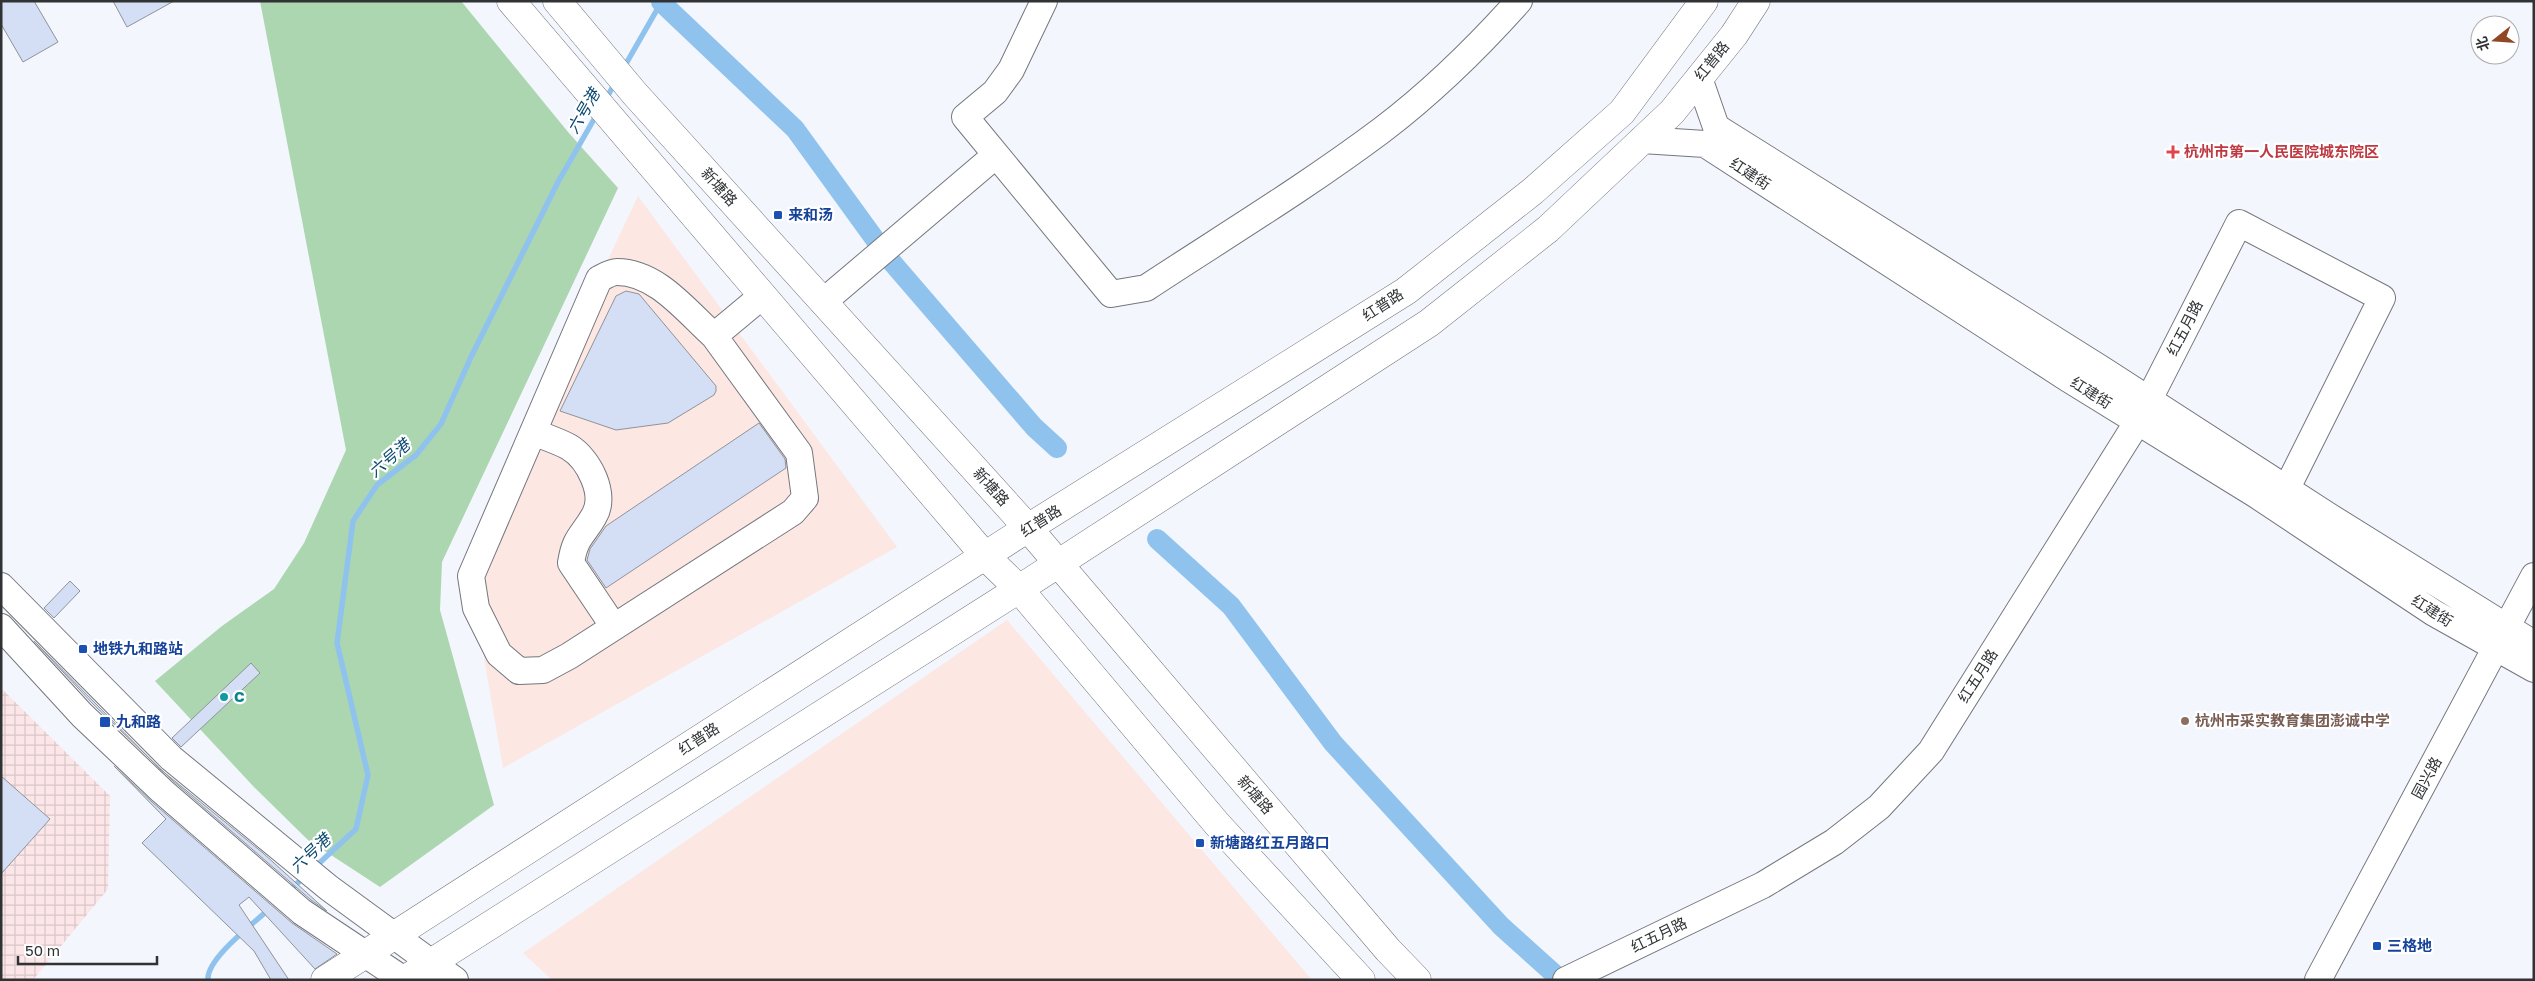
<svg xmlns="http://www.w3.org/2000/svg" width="2535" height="981" font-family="'Golos Text','Noto Sans SC',sans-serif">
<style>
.commercial{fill:#fce7e2}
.industrial{fill:url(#industrial-grid)}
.park{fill:#acd6b0}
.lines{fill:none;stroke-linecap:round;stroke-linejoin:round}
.stream{stroke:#8fc3ee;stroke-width:5.5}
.canal{stroke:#8fc3ee;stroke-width:20}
.building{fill:#d4dff5;stroke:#8f9399}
.minor-casing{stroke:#74777d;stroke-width:28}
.major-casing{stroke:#74777d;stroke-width:29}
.minor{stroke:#fff;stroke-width:26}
.major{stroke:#fff;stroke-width:28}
.health-dot{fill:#e0444e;stroke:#fff;stroke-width:2}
.transit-dot{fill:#1a4fb4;stroke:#fff;stroke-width:2}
.culture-dot{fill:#0f9aa8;stroke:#fff;stroke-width:2}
.education-dot{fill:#8d6e63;stroke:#fff;stroke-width:2}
.labels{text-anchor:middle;stroke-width:4.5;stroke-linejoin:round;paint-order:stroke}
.street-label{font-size:15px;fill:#303234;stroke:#fff}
.health-label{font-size:15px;font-weight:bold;fill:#be3a42;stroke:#fff;text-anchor:start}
.transit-label{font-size:15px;font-weight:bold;fill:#164399;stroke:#fff;text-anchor:start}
.culture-label{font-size:15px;font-weight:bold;fill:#0d838f;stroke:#fff;text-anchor:start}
.education-label{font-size:15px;font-weight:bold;fill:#785e54;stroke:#fff;text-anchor:start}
.water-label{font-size:16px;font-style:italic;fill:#08486f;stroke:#fff}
</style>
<defs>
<pattern id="industrial-grid" width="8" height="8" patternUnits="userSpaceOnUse" patternTransform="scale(1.25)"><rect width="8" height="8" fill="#fce6e8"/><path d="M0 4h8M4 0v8" fill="none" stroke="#d8c6c8"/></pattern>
</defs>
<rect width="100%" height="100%" fill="#f3f6fd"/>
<path class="commercial" d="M 638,196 L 897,547 L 503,768 L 467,559 Z
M 1007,620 L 1312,980 L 552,980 L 523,953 Z"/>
<path class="industrial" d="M 1,688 L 110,796 L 108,889 L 33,980 L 1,980 Z"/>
<path class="park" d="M 260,1 L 461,1 L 568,132 L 618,188 L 442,562 L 440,610 L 494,805 L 380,887 L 308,840 L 254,787 L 155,681 L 222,626 L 274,589 L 304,543 L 346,450 Z"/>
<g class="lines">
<path class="stream" d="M 623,69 L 662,1
M 606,99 L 616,81
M 314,868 L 356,829 L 368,775 L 337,643 L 353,521 L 377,485 L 416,455 L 441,424 L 471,357 L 558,182 L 597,114
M 288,892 L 305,876
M 208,980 C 206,959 253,924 268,910"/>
<path class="canal" d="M 661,2 L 795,129 L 890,260 L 1034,427 L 1057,448
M 1157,539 L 1231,606 L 1333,743 L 1501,926 L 1561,980"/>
</g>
<path class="building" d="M 1,1 L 34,1 L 58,42 L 23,62 L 1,24 Z
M 113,1 L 174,1 L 127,27 Z
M 626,291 L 639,294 L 716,386 L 716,391 L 714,395 L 668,423 L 616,430 L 560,411 L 616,296 Z
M 759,423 L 785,459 L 786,468 L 606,588 L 587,560 L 590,549 L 606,526 Z
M 70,581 L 80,591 L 54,618 L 44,608 Z
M 34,641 L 160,769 L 263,853 L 327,911 L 311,900 L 172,780 L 93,704 Z
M 251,663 L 260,673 L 181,747 L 172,738 Z
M 114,766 L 152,802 L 292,923 L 337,954 L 315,969 L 249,897 L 239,905 L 289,980 L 271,980 L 254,951 L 142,843 L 166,819 Z
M 1,776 L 50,819 L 1,874 Z"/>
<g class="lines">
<defs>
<path id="minor" d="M 1044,1 L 1011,70 L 995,92 L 965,117 L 1111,294 L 1146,288 C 1225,236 1306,187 1382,130 C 1432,92 1477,48 1519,1
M 1699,78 L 1716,127 L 2103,370 L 2327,515 L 2534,644
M 1642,140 L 1705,144 L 2067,378 L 2255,494 L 2434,613 L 2534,669
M 823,302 L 996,155
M 714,336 L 799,453 L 805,498 L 793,512 L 569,656 L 543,670 L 519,671 L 499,654 L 476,608 L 471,576 L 599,279 C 605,276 611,272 617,272 C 657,272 687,312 714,336 L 762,296
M 533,432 C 545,437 558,441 569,447 C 589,459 607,495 594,516 C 582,537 575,537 571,563 L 614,627
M 1,586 L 171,758 L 329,888 L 455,980
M 1,627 L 82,715 L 162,791 L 302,912 L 404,980
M 1566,980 L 1763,885 L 1834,842 L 1879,807 L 1931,751 L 2138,421 L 2239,223 L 2382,298 L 2287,488
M 2318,980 L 2534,576"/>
<path id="major" d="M 511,1 L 985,556 L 1019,589 L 1217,824 L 1361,980
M 557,1 L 635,94 L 1028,528 L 1388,950 L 1417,980
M 325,980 L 1028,528 L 1406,291 L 1533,191 L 1622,112 L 1704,1
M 404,980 L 1019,589 L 1429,323 L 1548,229 L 1672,112 L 1734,35 L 1756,1"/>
</defs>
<use href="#minor" class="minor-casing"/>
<use href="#major" class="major-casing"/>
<use href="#minor" class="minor"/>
<use href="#major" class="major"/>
</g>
<path class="health-dot" d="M2170.5 144.5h5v5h5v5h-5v5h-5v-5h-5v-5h5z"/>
<g class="transit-dot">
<rect x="773" y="210" width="10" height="10" rx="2.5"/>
<rect x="78" y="644" width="10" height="10" rx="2.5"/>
<rect x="99" y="716" width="12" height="12" rx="2.5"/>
<rect x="1195" y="838" width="10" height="10" rx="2.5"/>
<rect x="2372" y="941" width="10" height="10" rx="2.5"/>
</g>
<circle class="culture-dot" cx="224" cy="697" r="5"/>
<circle class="education-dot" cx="2185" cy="721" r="5"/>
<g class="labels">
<g class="street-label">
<text transform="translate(1712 61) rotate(-51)" y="5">红普路</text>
<text transform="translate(1750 174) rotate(33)" y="5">红建街</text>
<text transform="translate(719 187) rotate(48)" y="5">新塘路</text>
<text transform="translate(1383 305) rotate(-33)" y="5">红普路</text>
<text transform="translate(2185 328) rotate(-63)" y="5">红五月路</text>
<text transform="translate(2091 393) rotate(32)" y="5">红建街</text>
<text transform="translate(991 487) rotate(48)" y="5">新塘路</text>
<text transform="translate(1041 521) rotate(-32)" y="5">红普路</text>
<text transform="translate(2432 611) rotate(32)" y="5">红建街</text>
<text transform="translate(1978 676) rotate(-58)" y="5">红五月路</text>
<text transform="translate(699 739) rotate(-33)" y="5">红普路</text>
<text transform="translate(2427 778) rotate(-62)" y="5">园兴路</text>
<text transform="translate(1255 795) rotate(49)" y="5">新塘路</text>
<text transform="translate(1659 935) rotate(-26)" y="5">红五月路</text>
</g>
<g class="health-label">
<text x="2184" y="157">杭州市第一人民医院城东院区</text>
</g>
<g class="transit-label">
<text x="788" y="220">来和汤</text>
<text x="93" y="654">地铁九和路站</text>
<text x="116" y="727">九和路</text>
<text x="1210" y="848">新塘路红五月路口</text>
<text x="2387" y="951">三格地</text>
</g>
<g class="culture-label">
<text x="234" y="702">C</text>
</g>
<g class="education-label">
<text x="2195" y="726">杭州市采实教育集团澎诚中学</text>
</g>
<g class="water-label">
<text transform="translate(583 111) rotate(-60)" y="6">六号港</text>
<text transform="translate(389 458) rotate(-41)" y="6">六号港</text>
<text transform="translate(310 853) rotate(-43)" y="6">六号港</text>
</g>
</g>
<rect width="2535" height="981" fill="none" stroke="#303234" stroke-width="5"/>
<g transform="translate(2495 40) rotate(253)"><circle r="24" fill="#ffffff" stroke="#acadae"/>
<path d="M0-4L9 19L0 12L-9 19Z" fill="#8f4724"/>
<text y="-8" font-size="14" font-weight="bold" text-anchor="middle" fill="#303234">北</text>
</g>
<path d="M18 956v8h139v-8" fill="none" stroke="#303234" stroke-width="2.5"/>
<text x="25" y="956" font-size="15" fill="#303234" stroke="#ffffff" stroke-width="4" paint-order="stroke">50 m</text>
</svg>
